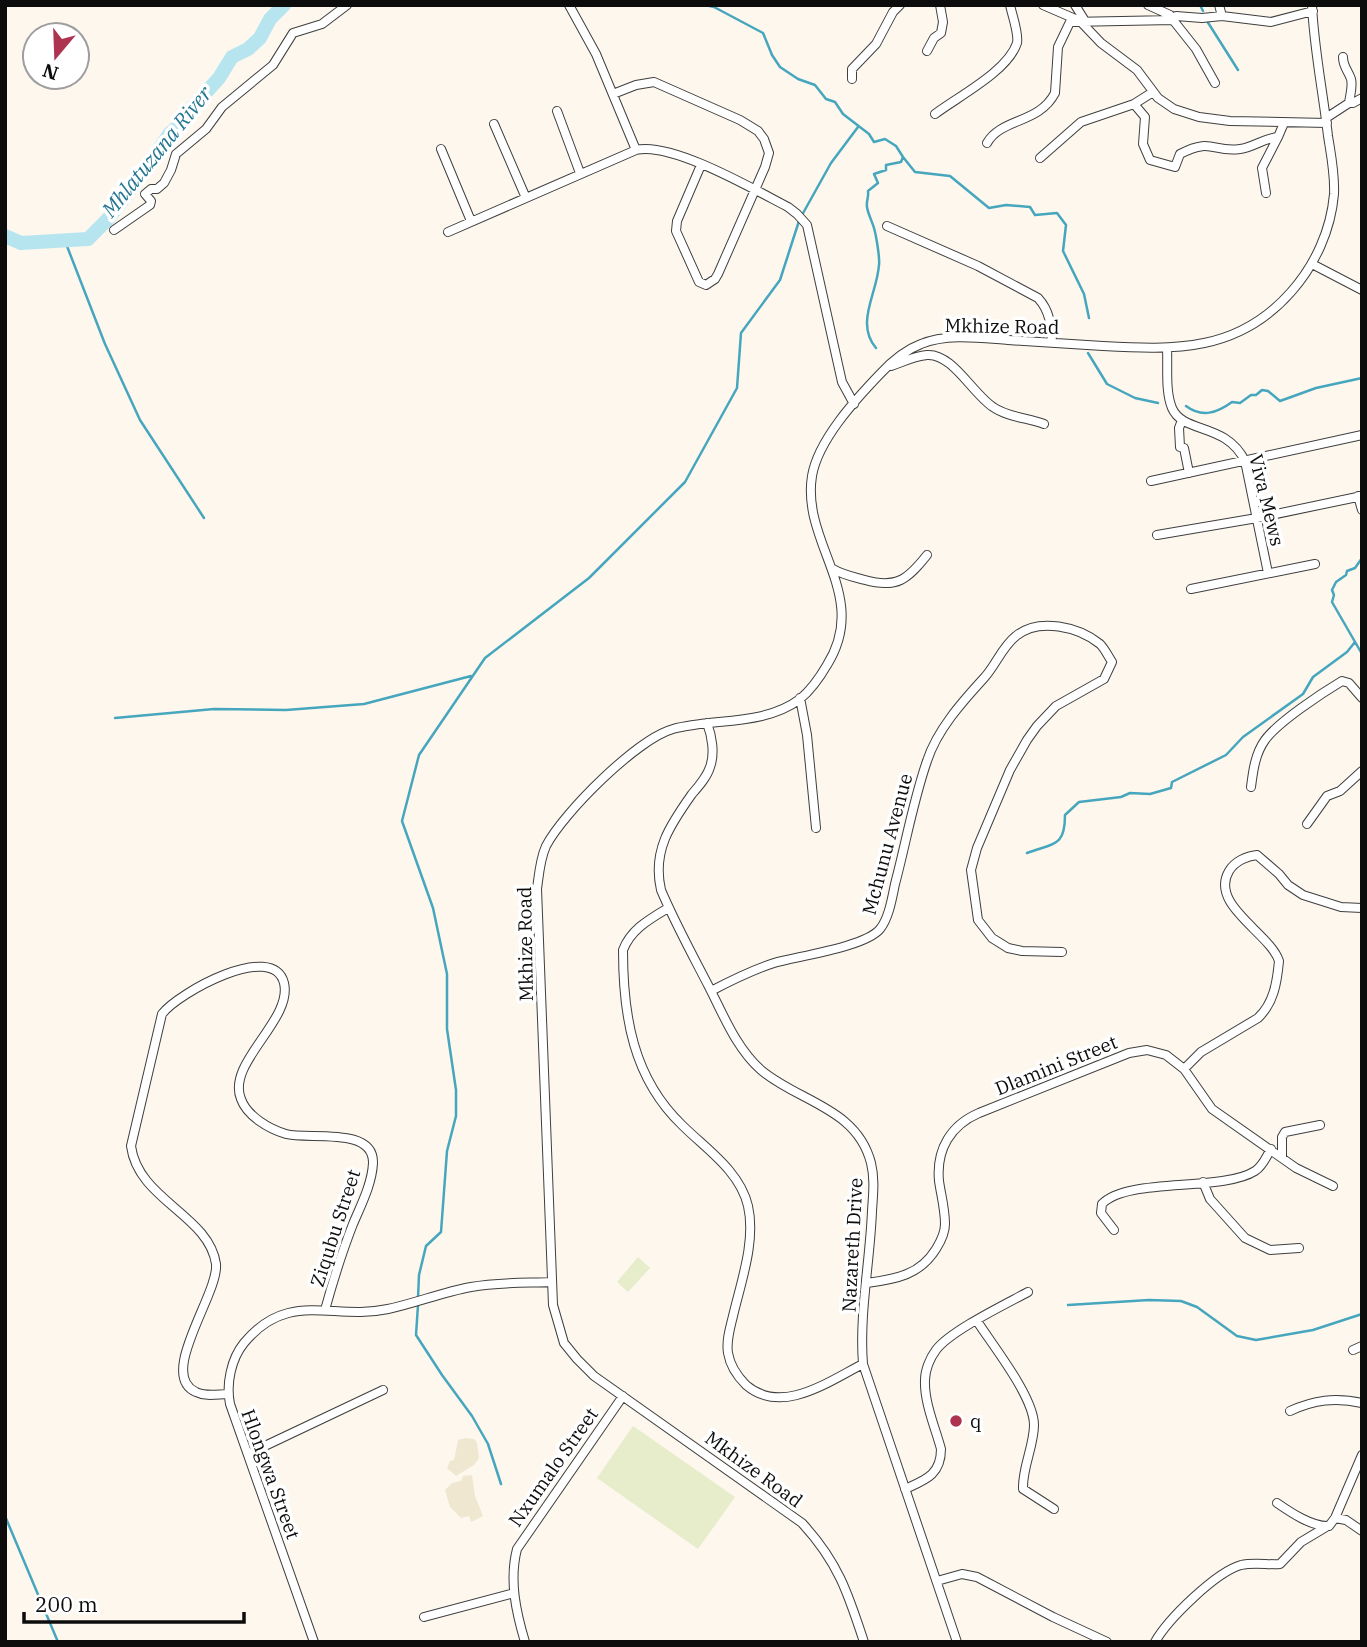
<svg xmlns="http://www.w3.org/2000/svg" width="1367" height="1647" font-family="'IBM Plex Serif',serif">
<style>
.farmland{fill:#f0e7d0}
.pitch{fill:#e7eccb}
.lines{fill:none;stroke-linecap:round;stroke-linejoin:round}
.stream{stroke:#46a6be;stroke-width:2.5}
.river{stroke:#b7e5ef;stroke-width:14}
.minor-casing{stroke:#3f3f3f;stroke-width:10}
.minor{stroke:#fff;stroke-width:8}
.poi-dot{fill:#ad3351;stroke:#fff;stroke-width:2.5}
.labels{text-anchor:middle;stroke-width:7;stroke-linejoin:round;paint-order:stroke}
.street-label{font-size:19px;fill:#0c0c0c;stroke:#fff}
.poi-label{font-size:19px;fill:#0c0c0c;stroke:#fff;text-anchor:start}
.water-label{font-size:21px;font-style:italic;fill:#237690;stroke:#fff}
</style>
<rect width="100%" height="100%" fill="#fdf7ed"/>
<path class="farmland" d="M 466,1438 L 474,1439 L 477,1443 L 479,1458 L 474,1465 L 456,1476 L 447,1468 L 450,1461 L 454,1460 L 458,1440 Z
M 472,1475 L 475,1496 L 483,1516 L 471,1522 L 469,1516 L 461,1518 L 450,1507 L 445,1490 L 452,1483 L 461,1481 L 463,1476 Z"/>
<path class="pitch" d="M 638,1257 L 650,1268 L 628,1292 L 617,1282 Z
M 633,1426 L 735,1497 L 698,1549 L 597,1478 Z"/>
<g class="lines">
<path class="stream" d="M 705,5 L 714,7 L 763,33 L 772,55 L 780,67 L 798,79 L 815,85 L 826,99 L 835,102 L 843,114 L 869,134 L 874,142 L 885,139 L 896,146 L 903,157 L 901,162 L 886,165 L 886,170 L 874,174 L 878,183 L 868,191 C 869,197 866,201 867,207 C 868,214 872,221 874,228 C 876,235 880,258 879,265 C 877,294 855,323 876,348
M 1200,5 L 1203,11
M 1207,21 L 1238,70
M 903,157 L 915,172 L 950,176 L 989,208 L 1006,205 L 1030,207 L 1035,215 L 1057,213 L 1066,225 L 1063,251 L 1084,294 L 1089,318
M 802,215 L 831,163 L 858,127
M 65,241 L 105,344 L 140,420 L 204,518
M 1088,353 L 1107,384 L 1135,398 L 1158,403
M 1186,406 C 1202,418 1217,413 1232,402 L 1240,403 L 1251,395 L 1256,395 L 1262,390 L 1268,391 L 1280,401 L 1316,388 L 1362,378
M 1362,558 L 1355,568 L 1347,571 L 1346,575 L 1336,582 L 1332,590 L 1334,595 L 1332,602 L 1362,654
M 115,718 L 214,709 L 286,710 L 364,704 L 471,676
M 1027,853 C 1054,843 1065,847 1065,815 L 1079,802 L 1121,797 L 1130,793 L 1150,794 L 1171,788 L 1172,782 L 1226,755 L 1243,737 L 1303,694 L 1313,677 L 1347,652 L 1355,642
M 418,1298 L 419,1275 L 426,1246 L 441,1232 L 447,1151 L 456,1116 L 456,1090 L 447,1029 L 447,974 L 433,908 L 402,821 L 419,755 L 485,658 L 589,578 L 685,482 L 737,388 L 741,333 L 780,280 L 799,221
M 418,1305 L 416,1335 L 442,1375 L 472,1416 L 488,1444 L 501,1484
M 1068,1305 L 1149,1300 L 1181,1301 L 1197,1307 L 1237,1336 L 1256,1340 L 1313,1330 L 1362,1314
M 5,1516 L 58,1642"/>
<path class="river" d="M 5,236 L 21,243 L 88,239 L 108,219 L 136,183 L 170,133 L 189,117 L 192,108 L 219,78 L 232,57 L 248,49 L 260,38 L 270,19 L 284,5"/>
<defs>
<path id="minor" d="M 569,5 L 596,54 L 636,150
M 1043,5 L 1080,21 L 1101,43 L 1137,70 L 1158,98 L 1174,109 L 1199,117 L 1230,121 L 1327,123
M 1075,5 L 1085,21
M 1148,5 L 1170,15 L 1173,20 L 1176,16 L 1202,18 L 1222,16 L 1271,22 L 1313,11
M 1219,5 L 1222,16
M 927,51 L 934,38 L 941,33 L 943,22 L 940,5
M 852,79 L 852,69 L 876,44 L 893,12 L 900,5
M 613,94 L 636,85 L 654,82 L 740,120 L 758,131 L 764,139 L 769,153 L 765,167 L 718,274 L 715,279 L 706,285 L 699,282 L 676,231 L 677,221 L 701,165
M 1349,103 L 1353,103 L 1362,98
M 1134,104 L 1145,117 L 1143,144 L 1150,160 L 1175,167 L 1180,154 C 1212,137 1213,153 1240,149 C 1254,147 1264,138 1278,137 L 1284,123
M 557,111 L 580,173
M 935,114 C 959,96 1008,71 1017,43 C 1019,33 1012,15 1010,5
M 1326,118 L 1349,103 C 1350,95 1353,87 1351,79 C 1348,70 1343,67 1343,57
M 494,124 L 526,198
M 987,143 C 1001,118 1039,124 1055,93 L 1058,47 L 1070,22 L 1173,20 L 1196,49 L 1215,83
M 441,149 L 471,221
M 1040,158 L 1081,122 L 1134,104 L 1153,92
M 1266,193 L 1262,168 L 1278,137
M 887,226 L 978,266 L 1038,298 C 1050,311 1051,325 1052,342
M 114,230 L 150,205 L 151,201 L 145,194 L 151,189 L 157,189 L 164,183 L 171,170 L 176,154 L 206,129 L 222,107 L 273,65 L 293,33 L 322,24 L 347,5
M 448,232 L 636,150 C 671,141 755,190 788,207 L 797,214 L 807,225 L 842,382 L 854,404
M 1312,264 L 1362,290
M 1167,349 C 1168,367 1165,391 1172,408 C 1183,434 1226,422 1245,461 L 1268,573
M 891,366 C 903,362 914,356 927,355 C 952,353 972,393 993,407 C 1007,417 1028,418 1044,424
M 1182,420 L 1179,428 L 1180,447 L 1184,448 L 1189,473
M 1151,481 L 1362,435
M 1358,496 L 1362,510
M 1157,535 L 1257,518 L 1362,496
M 833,569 C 843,575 854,577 865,580 C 897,589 908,579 927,555
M 1191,589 L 1315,564
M 800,698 L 807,735 L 816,828
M 707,723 C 712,736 715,754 710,767 C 707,777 699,786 692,794 C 670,825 652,851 661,890 C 675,923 692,954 708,985 C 723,1014 736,1048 761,1070 C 799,1102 857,1108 871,1163 C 875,1179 873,1195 872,1211 C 870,1262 859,1314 863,1364 L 957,1642
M 1251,787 C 1253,771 1255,754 1265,740 C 1278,722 1322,693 1342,681 L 1349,683 L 1362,698
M 1307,824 L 1327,796 L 1340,791 L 1362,771
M 668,908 C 650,919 631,929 623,950 C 623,1016 633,1078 682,1125 C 706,1149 740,1171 748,1206 C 756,1241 741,1282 733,1316 C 730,1328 726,1341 728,1353 C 730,1365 738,1377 746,1385 C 782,1416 829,1381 863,1364
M 711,991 C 732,980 752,970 774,963 C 799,956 865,947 880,929 C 889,918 892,898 895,884 C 906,843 913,801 927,761 C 937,730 962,702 984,678 C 996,665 1002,647 1016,636 C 1039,617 1079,627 1100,644 C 1105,649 1108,656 1112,662 L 1104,679 L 1056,706 L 1037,726 L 1027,740 L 1010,770 L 977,848 L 971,870 L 978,920 L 992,938 L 1008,948 L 1022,951 L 1062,952
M 1184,1069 L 1201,1052 L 1258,1018 C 1274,1003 1277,982 1279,961 C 1270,933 1209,905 1229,871 C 1235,861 1247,856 1257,855 L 1279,874 L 1288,885 L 1303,895 L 1341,907 L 1362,908
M 1282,1157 L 1282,1137 L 1285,1132 L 1320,1125
M 1203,1182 L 1210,1199 L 1245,1238 L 1270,1250 L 1299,1248
M 1114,1230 L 1101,1213 L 1102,1204 C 1127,1177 1222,1192 1255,1171 C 1263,1166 1266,1157 1271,1149
M 867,1283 C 896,1279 920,1275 936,1249 C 941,1241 945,1232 945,1224 C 945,1209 941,1195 939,1181 C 936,1149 951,1125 979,1113 L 1129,1053 L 1147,1050 L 1166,1055 L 1184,1069 L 1212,1109 L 1296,1168 L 1333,1186
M 977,1321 C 993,1346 1034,1397 1034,1425 C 1034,1446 1022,1468 1023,1489 L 1054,1509
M 1353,1350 L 1362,1346
M 228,1394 C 218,1394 206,1397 196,1392 C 157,1375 219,1294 216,1264 C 209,1215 138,1200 131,1146 L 162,1014 C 178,993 273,940 284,983 C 293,1020 226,1063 241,1099 C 247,1116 269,1129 286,1134 C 308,1140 374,1126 373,1163 C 372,1184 361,1205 353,1224 C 342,1252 333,1281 325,1310
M 1290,1411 C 1314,1400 1335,1397 1362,1403
M 248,1454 L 383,1390
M 905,1489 C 925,1480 941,1475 941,1449 C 935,1427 924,1402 925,1380 C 925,1370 930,1358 936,1350 C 950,1331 1006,1304 1028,1292
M 1277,1503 C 1290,1512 1312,1527 1329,1526 L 1335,1518 L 1362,1455
M 1335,1518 L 1346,1520 L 1362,1531
M 937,1581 L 962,1574 L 977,1577 L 1053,1617 L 1107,1642
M 424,1617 L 514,1593
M 314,1642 L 230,1404 C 226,1384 231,1359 244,1343 C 289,1289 332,1321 388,1309 C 416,1303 443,1292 471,1287 C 498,1282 525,1283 551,1282
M 525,1642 C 516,1612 509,1580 517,1549 L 623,1396
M 864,1642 C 848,1593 838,1562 802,1523 L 594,1376 L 577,1359 L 564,1343 L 553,1305 L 537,889 C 539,874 540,859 546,846 C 563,813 637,739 673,729 C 714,718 764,726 800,699 C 811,690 820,677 827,665 C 871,595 801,544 812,476 C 818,440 856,399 880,374 C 892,361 905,350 921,344 C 947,333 981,338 1008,340 C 1040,342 1071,344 1103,346 C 1175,350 1238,352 1291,292 C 1315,265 1331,230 1334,194 C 1335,174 1331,155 1328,136 C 1323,92 1314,49 1312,5
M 1155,1642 C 1168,1619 1216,1572 1241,1565 C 1254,1562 1268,1565 1280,1564 L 1301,1542 L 1326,1527"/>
</defs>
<use href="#minor" class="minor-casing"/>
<use href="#minor" class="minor"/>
</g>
<circle class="poi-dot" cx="956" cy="1421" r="7"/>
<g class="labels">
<g class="street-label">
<text transform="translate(1002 326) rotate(1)" y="7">Mkhize Road</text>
<text transform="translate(1267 500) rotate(76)" y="7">Viva Mews</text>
<text transform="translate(887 844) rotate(-75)" y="7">Mchunu Avenue</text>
<text transform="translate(525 944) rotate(-91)" y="7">Mkhize Road</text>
<text transform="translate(1056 1065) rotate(-22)" y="7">Dlamini Street</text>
<text transform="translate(335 1228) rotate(-72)" y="7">Ziqubu Street</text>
<text transform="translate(852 1245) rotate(-87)" y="7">Nazareth Drive</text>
<text transform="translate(553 1467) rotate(-55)" y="7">Nxumalo Street</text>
<text transform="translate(754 1469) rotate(36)" y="7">Mkhize Road</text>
<text transform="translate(271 1474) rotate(70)" y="7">Hlongwa Street</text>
</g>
<g class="poi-label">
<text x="970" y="1428">q</text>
</g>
<g class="water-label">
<text transform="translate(157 152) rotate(-51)" y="7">Mhlatuzana River</text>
</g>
</g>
<rect width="1367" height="1647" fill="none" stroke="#0c0c0c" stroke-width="14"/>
<g transform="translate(56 56) rotate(199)"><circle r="33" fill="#ffffff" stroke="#9e9e9e" stroke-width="2"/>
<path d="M0-5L12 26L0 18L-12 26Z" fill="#ad3351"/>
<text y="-10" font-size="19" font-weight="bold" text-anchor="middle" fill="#0c0c0c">N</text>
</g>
<path d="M24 1612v10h220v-10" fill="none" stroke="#0c0c0c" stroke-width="3.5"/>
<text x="35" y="1612" font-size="21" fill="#0c0c0c" stroke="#ffffff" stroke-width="5" paint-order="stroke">200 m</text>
</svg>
